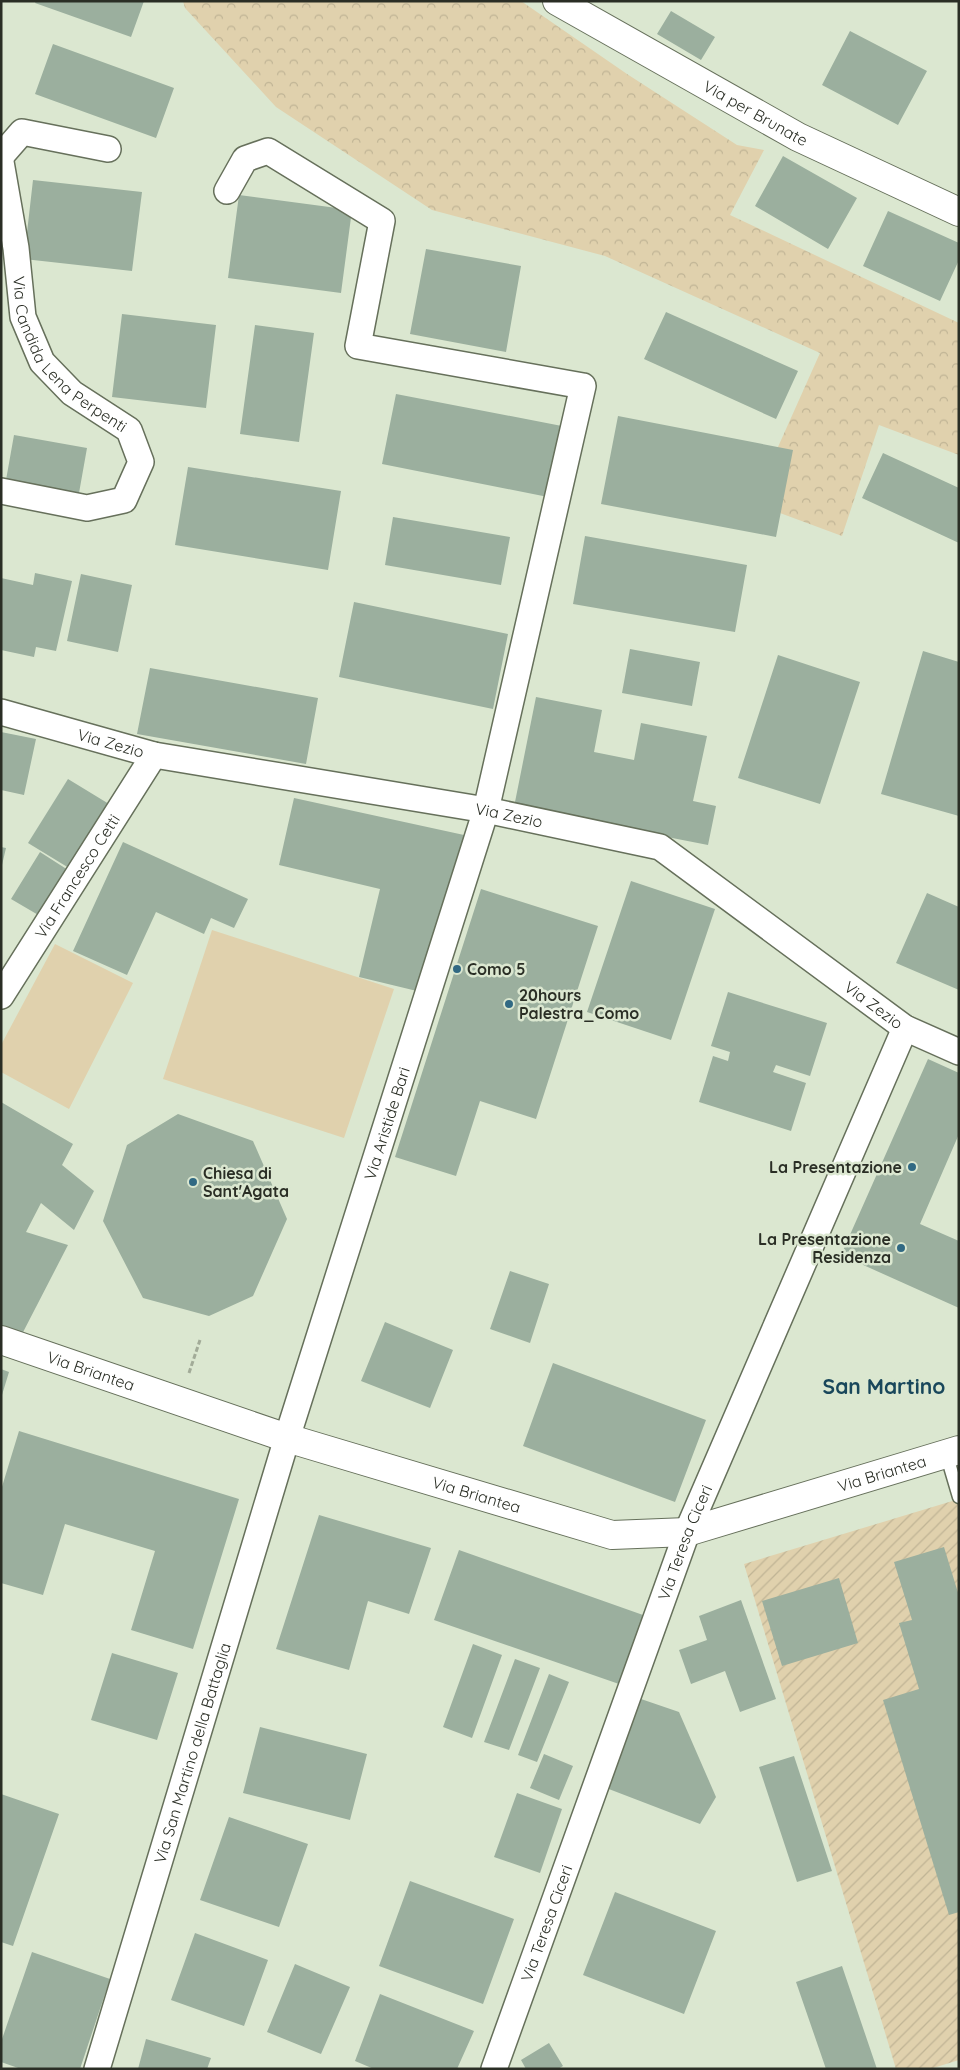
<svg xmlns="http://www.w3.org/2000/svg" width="960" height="2070" font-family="Quicksand,sans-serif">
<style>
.forest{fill:url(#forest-crowns)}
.park{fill:#e0d1ad}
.garden{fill:url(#garden-furrows)}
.building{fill:#9baf9e}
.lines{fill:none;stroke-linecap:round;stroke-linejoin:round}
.lane-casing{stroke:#66705b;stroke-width:15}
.street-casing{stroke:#66705b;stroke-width:28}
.secondary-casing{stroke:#66705b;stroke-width:30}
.path{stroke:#a2ab98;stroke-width:3;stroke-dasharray:5 2.5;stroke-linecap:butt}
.lane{stroke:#fff;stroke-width:12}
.street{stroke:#fff;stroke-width:25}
.secondary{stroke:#fff;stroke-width:28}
.poi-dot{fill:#316983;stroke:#dbe7d0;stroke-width:2}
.labels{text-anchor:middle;stroke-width:5;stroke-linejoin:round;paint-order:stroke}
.street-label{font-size:16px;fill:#2a2e25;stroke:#dbe7d0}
.poi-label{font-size:16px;font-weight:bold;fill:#2a2e25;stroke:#dbe7d0;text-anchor:start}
.district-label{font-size:21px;font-weight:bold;fill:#19475b;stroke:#dbe7d0}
</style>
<defs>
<pattern id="forest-crowns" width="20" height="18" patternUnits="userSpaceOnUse" patternTransform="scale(1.25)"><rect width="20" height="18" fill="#e0d1ad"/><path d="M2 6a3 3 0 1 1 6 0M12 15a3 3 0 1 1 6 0" fill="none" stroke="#c0b495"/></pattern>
<pattern id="garden-furrows" width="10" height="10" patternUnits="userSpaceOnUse" patternTransform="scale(1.25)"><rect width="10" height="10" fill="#e0d1ad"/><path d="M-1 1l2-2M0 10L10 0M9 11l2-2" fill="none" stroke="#c0b495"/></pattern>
</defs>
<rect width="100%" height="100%" fill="#dbe7d0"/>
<path class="forest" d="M 183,1 L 521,1 L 627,74 L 737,145 L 764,150 L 730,215 L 959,323 L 959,455 L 879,425 L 842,536 L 753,503 L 820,353 L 605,256 L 432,210 L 276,107 L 185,8 Z"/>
<path class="park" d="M 212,930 L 394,989 L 344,1138 L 163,1079 Z
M 55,944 L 133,983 L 69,1109 L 1,1072 L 1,1045 Z"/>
<path class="garden" d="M 959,1499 L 959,2060 L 930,2069 L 896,2069 L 744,1564 Z"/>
<path class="building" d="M 36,1 L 144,1 L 131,37 L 35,3 Z
M 671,11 L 715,37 L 701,60 L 657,34 Z
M 850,31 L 927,71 L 898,125 L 822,85 Z
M 53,44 L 174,88 L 156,138 L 35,94 Z
M 783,156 L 857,198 L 828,249 L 755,206 Z
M 33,180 L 142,192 L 132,271 L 24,259 Z
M 239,195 L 352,210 L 341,293 L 228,278 Z
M 888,211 L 959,243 L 959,260 L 940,301 L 863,266 Z
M 426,249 L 521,266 L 506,352 L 410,334 Z
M 666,312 L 798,371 L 776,419 L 644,359 Z
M 122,314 L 216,325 L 206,408 L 112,397 Z
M 255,325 L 314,333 L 299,442 L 240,434 Z
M 396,394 L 567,427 L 553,498 L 382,464 Z
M 618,416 L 793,450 L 776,537 L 601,504 Z
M 14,435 L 87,448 L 79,493 L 6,480 Z
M 883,453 L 959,488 L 959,543 L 862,498 Z
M 188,467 L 341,491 L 328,570 L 175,545 Z
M 393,517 L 510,537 L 501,585 L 385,565 Z
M 585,536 L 747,565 L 735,632 L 573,604 Z
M 35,573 L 72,581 L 56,651 L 36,647 L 34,657 L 1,650 L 1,578 L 33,585 Z
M 81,574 L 132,585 L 118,652 L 67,641 Z
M 354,602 L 508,634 L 493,709 L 339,677 Z
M 630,649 L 700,662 L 692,706 L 622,693 Z
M 923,651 L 959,662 L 959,816 L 881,794 Z
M 778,655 L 860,682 L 820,804 L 738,778 Z
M 150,668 L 318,698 L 306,764 L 137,734 Z
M 536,697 L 602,710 L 594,752 L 634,760 L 641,723 L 707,736 L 693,801 L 716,806 L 708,845 L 514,807 Z
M 1,732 L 36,739 L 24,795 L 1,790 Z
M 68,779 L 109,804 L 69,868 L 28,843 Z
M 294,798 L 464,835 L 421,992 L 359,977 L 380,889 L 279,865 Z
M 123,842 L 248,899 L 234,928 L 211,918 L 204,934 L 156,912 L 127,975 L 73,951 Z
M 1,847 L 6,848 L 2,865 L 1,864 Z
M 40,852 L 68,870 L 40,916 L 11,899 Z
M 631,881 L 715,909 L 671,1040 L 587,1012 Z
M 481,889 L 598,926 L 536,1119 L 480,1101 L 456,1176 L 395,1157 Z
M 927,893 L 959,907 L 959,990 L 896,963 Z
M 728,992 L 827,1023 L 810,1076 L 776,1065 L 773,1072 L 806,1083 L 791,1131 L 699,1102 L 713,1056 L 728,1061 L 730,1052 L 711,1046 Z
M 928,1059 L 959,1073 L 959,1134 L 920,1224 L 959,1241 L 959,1308 L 841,1255 Z
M 1,1102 L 73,1144 L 62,1165 L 94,1191 L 74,1230 L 41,1203 L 26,1232 L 68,1245 L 19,1340 L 1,1334 Z
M 178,1114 L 253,1141 L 287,1219 L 253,1296 L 209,1316 L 143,1298 L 103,1221 L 127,1145 Z
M 510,1271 L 549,1284 L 530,1343 L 490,1329 Z
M 385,1322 L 453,1350 L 430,1408 L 361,1381 Z
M 553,1363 L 706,1420 L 675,1502 L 523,1446 Z
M 1,1369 L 9,1372 L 2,1395 L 1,1395 Z
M 19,1431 L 239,1499 L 193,1649 L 131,1630 L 155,1551 L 65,1524 L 43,1595 L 1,1583 L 1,1490 Z
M 319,1515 L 431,1548 L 409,1614 L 368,1601 L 349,1670 L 276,1649 Z
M 944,1547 L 959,1596 L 959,1912 L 949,1915 L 883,1700 L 919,1689 L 899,1623 L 912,1620 L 894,1562 Z
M 459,1550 L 643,1615 L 619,1684 L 434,1620 Z
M 839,1578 L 858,1643 L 782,1666 L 762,1601 Z
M 741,1600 L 776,1699 L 740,1712 L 725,1671 L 691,1684 L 679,1650 L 707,1640 L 699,1616 Z
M 473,1644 L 502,1655 L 472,1738 L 443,1727 Z
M 112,1653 L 178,1673 L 157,1740 L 91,1720 Z
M 515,1659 L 540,1668 L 509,1750 L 484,1742 Z
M 549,1674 L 569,1682 L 537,1762 L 518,1755 Z
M 641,1699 L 679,1712 L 716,1797 L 700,1824 L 601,1786 Z
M 260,1727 L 367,1754 L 350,1820 L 243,1793 Z
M 544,1754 L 573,1766 L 559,1800 L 530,1788 Z
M 794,1756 L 832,1871 L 797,1882 L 759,1767 Z
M 517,1793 L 562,1809 L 540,1873 L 494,1857 Z
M 1,1794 L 59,1814 L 13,1946 L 1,1942 Z
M 229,1817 L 308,1844 L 279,1927 L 200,1900 Z
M 410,1881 L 514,1919 L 483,2004 L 379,1966 Z
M 615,1892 L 716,1931 L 684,2014 L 583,1975 Z
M 195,1933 L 268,1960 L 244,2026 L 171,2000 Z
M 32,1952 L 110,1979 L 80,2069 L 21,2069 L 1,2062 L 1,2042 Z
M 295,1964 L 350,1987 L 321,2054 L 267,2032 Z
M 842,1966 L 877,2069 L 826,2069 L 796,1982 Z
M 380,1994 L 474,2031 L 457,2069 L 374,2069 L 355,2061 Z
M 146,2039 L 211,2058 L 207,2069 L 138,2069 Z
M 549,2043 L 563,2066 L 558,2069 L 526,2069 L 521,2060 Z"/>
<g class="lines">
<defs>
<path id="lane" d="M 946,1453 L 959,1497"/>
<g id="street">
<path d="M 1,156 L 22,132 L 108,149"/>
<path id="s1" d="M 1,162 L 16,248 L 23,317 L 42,362 L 72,393 L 129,430 L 141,462 L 124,500 L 87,508 L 1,491"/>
<path id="s2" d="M 1,712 L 154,755 L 486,810 L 660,847 L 905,1028 L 959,1052"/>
<path id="s3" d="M 1,996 L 154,755"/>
<path id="s4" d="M 97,2069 L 287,1438 L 486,810 L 583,386 L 358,346 L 382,221 L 268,151 L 245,159 L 227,191"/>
<path id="s5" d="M 494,2069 L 687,1532 L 905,1028"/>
</g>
<g id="secondary">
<path id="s6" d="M 557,1 L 798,137 L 959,212"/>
<path id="s7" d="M 1,1340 L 287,1438 L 612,1535 L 687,1532 L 959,1450"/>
</g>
</defs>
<use href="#lane" class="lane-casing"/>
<use href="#street" class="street-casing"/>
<use href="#secondary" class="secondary-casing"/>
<path class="path" d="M 189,1373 L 200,1340"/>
<use href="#lane" class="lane"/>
<use href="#street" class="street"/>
<use href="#secondary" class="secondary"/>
</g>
<g class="poi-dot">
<circle cx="457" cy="969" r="5"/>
<circle cx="509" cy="1004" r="5"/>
<circle cx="912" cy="1167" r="5"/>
<circle cx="193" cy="1182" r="5"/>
<circle cx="901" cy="1248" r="5"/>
</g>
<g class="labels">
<g class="street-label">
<text dy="6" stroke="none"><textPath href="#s6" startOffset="228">Via per Brunate</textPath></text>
<text dy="6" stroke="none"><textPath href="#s1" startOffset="214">Via Candida Lena Perpenti</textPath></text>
<text dy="6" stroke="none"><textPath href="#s2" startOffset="114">Via Zezio</textPath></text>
<text dy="6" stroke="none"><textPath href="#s2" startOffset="519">Via Zezio</textPath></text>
<text dy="6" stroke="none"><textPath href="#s3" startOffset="142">Via Francesco Cetti</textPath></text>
<text dy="6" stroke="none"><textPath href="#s2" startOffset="939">Via Zezio</textPath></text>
<text dy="6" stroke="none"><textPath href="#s4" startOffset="989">Via Aristide Bari</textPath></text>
<text dy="6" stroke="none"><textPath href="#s7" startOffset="95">Via Briantea</textPath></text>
<text dy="6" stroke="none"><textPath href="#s7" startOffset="920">Via Briantea</textPath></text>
<text dy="6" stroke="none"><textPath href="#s7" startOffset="500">Via Briantea</textPath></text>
<text dy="6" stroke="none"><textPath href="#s5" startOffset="560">Via Teresa Ciceri</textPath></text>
<text dy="6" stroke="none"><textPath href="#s4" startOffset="330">Via San Martino della Battaglia</textPath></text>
<text dy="6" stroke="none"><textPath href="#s5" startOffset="155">Via Teresa Ciceri</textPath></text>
</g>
<g class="poi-label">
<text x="467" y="975">Como 5</text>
<text x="519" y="1001">20hours<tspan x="519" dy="18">Palestra_Como</tspan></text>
<text x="902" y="1173" text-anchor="end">La Presentazione</text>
<text x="203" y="1179">Chiesa di<tspan x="203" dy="18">Sant'Agata</tspan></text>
<text x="891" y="1245" text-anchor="end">La Presentazione<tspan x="891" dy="18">Residenza</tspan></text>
</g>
<g class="district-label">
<text x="884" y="1394">San Martino</text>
</g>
</g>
<rect width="960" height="2070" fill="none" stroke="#2a2e25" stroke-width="5"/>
</svg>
